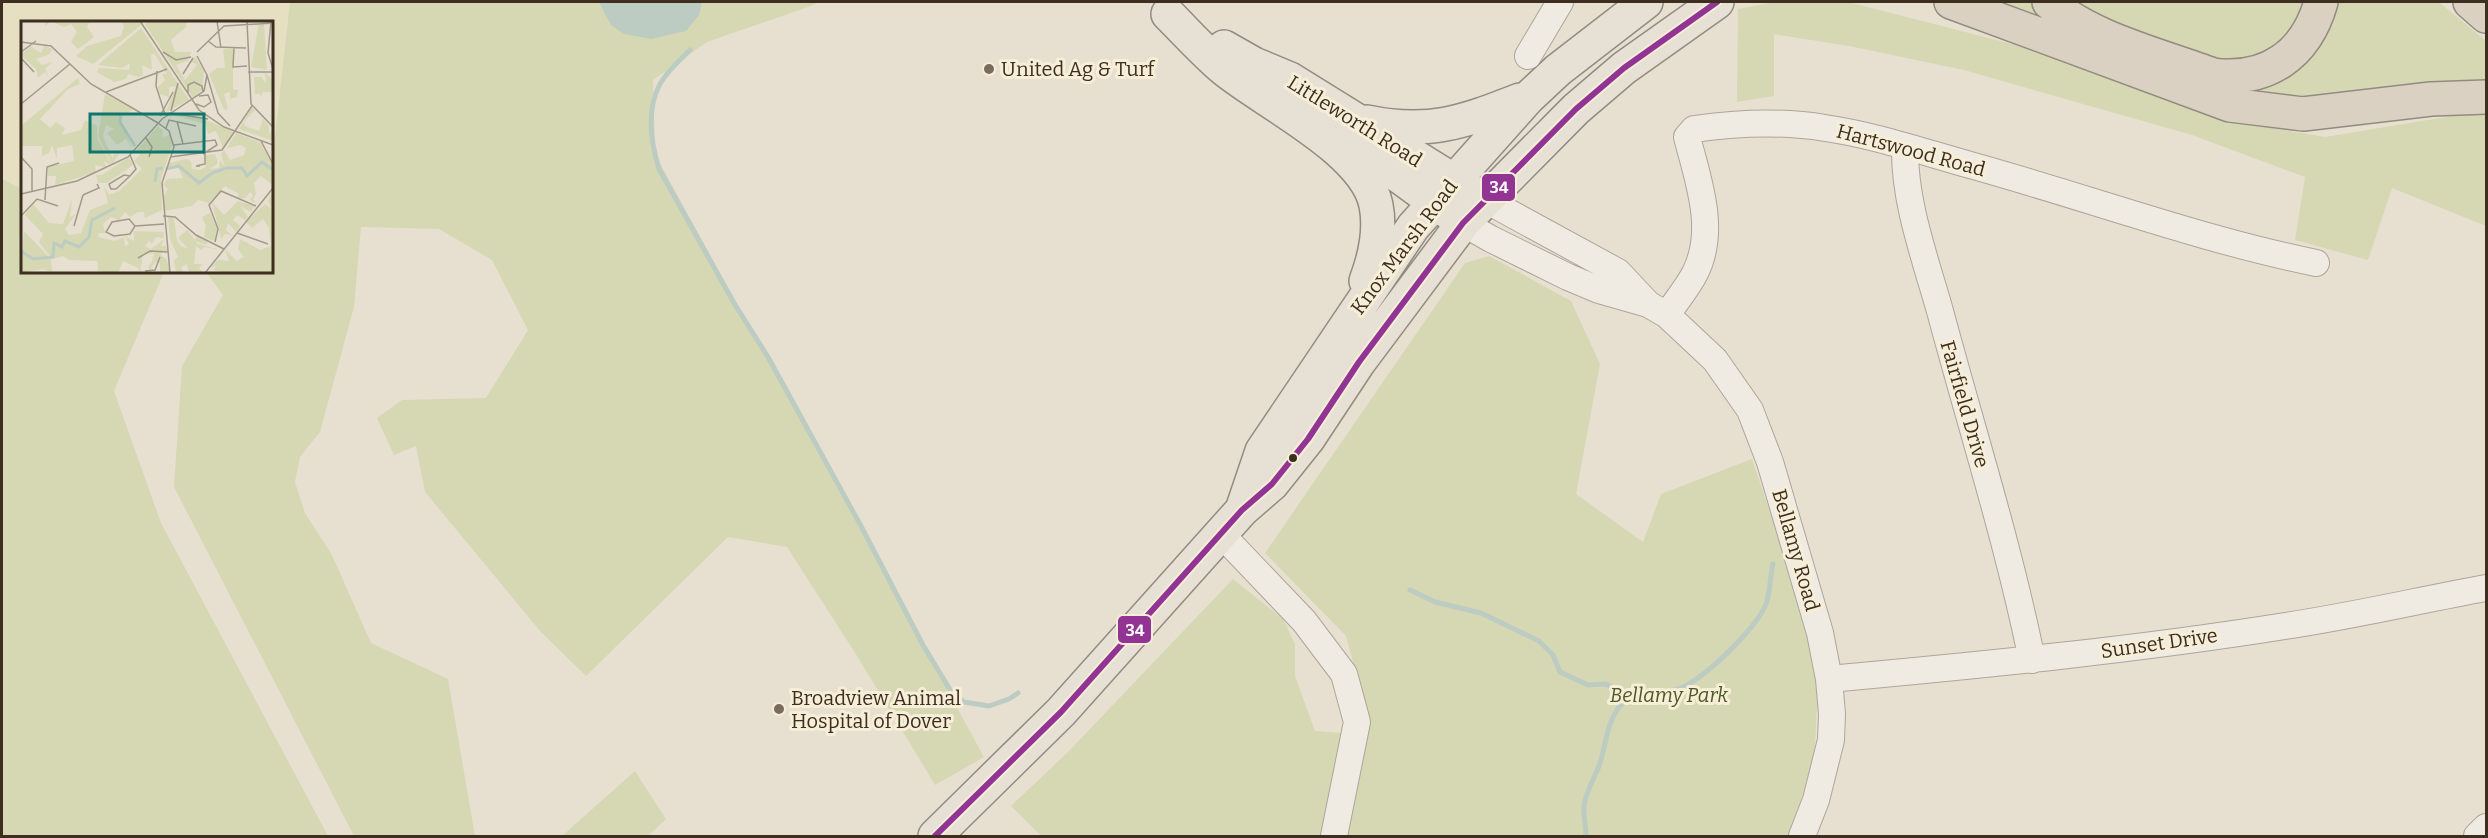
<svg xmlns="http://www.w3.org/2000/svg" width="2488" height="838" font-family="Bitter,serif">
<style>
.farmland{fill:#e6dfc2}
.green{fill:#d6d7b3}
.water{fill:#bcccc2}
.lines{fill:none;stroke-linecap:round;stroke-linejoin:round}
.stream{stroke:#bcccc2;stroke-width:5}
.minor-casing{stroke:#ada599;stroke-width:28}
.major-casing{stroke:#928b80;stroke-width:36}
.highway-casing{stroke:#928b80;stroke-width:36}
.minor{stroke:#efebe3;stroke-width:26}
.major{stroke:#e6e1d4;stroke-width:33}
.highway{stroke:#dad1c2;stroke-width:33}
.bus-1-casing{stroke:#f7eed8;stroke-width:10}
.bus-1{stroke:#913493;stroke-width:6}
.poi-dot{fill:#786c5e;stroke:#f7eed8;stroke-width:2}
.bus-dot{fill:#3d2e20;stroke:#f7eed8;stroke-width:2}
.labels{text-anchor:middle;stroke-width:6;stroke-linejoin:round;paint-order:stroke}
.poi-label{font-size:20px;fill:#3d2e20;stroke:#f7eed8;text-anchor:start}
.street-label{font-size:20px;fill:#3d2e20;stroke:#f7eed8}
.park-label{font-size:20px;font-style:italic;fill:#4d5a26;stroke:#f7eed8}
.inset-river{fill:none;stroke:#bcccc2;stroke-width:3}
.inset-road{fill:none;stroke:#a3998a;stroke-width:1.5}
.view{fill:#0f766e;fill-opacity:0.15;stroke:#0f766e;stroke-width:3}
.inset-edge{fill:none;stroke:#3d2e20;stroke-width:3}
.line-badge{stroke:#f7eed8;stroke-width:2}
.badge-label{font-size:16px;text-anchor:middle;font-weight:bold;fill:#fff}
</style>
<rect width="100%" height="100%" fill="#e7e0d1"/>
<path class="farmland" d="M 2,2 L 290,2 L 272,164 L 272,22 L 22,22 L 22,189 L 2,179 Z"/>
<path class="green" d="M 290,2 L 818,2 L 811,6 L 707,42 L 653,80 L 655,154 L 984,757 L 935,785 L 859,659 L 787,547 L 728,537 L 586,676 L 541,632 L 425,492 L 416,446 L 394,455 L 377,418 L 402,400 L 486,398 L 528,330 L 492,260 L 439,229 L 361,227 L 354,307 L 320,432 L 300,457 L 295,482 L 305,513 L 332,555 L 371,643 L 448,679 L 475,836 L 354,836 L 174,487 L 182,366 L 223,295 L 206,272 L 272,272 L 272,164 Z
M 1775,2 L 1848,2 L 2016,45 L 2224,120 L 2325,137 L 2470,113 L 2486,115 L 2486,226 L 2392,188 L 2368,260 L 2295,240 L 2305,177 L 2192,135 L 1964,70 L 1849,46 L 1774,34 L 1774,96 L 1737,102 L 1738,9 Z
M 1989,2 L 2042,2 L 2241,82 L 2331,2 L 2439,2 L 2486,41 L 2486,82 L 2275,100 Z
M 2069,2 L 2309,2 L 2301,25 L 2273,52 L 2228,63 L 2096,18 Z
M 2,179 L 22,189 L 22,272 L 164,272 L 114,391 L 161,523 L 328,836 L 2,836 Z
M 1489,256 L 1571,301 L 1600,364 L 1576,494 L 1643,542 L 1661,494 L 1752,459 L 1804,612 L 1818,688 L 1814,763 L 1788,836 L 1041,836 L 1011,806 L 1068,752 L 1233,579 L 1283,619 L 1295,644 L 1295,676 L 1315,731 L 1342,733 L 1340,744 L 1370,723 L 1346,636 L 1265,553 L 1465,263 Z
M 635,771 L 666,819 L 648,836 L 562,836 Z"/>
<path class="water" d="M 599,2 L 702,2 L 699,15 L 686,31 L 651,39 L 624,34 L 611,25 Z"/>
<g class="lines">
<path class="stream" d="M 690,50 C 680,60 665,73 659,86 C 646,112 651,143 659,169 L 734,303 L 768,357 L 862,528 L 923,645 L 952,693 L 964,702 L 989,706 L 1009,699 L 1018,693
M 1410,590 L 1435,602 L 1481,613 L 1539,641 L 1553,655 L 1560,672 L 1588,685 L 1606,684 L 1615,689 L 1620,706
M 1586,836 C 1586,827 1583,814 1584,805 C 1586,792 1594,778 1599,766 C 1606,747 1606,723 1620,706 C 1633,690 1657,694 1675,690 C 1698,686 1758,627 1766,604 C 1770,593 1770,577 1773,564"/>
<defs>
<path id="minor" d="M 1528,56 L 1560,2
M 1905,147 C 1904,202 1925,258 1940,311 C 1971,427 2008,542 2032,660
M 1486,200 L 1618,272 L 1648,304 L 1667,315 L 1715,360 L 1750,410 L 1770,462 L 1820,633 L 1829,679 L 1832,714 L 1831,740 L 1816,800 L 1802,836
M 1463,223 L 1491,239 L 1568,277 L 1599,290 L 1648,304
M 1667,315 C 1676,301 1688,287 1695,273 C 1717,230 1698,180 1687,137 L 1694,129 C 1736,123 1783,121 1825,128 C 1874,135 1923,152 1970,165 C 2086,197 2199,239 2316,263
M 1221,534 L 1304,621 L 1344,674 L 1357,722 L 1334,836
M 1829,679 C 1981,665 2134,650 2285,626 C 2353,616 2420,600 2486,588
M 2477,836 L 2486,827"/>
<path id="major" d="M 1168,14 C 1186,32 1204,52 1224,69 C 1265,103 1365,150 1376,205 C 1381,231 1375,257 1366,281
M 1224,47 L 1254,64 L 1290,79 L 1472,192
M 1367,122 C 1429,135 1463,122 1520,100
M 1348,139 L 1452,215
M 1243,507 L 1262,451 L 1413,227 L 1528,98 L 1558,70 L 1646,2
M 935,836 L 1061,712 L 1242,510 L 1272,484 L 1308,439 L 1359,362 L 1463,223 L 1576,109 L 1624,68 L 1717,2"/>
<path id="highway" d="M 1951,2 L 2230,105 L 2303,114 L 2431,99 L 2486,97
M 2049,2 C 2091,39 2160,55 2213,75 C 2267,82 2306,55 2321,2
M 2470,2 L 2486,16"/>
</defs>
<use href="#minor" class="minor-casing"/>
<use href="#major" class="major-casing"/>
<use href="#highway" class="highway-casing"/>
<use href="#minor" class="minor"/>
<use href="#major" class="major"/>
<use href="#highway" class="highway"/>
<defs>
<path id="bus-1" d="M 935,836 L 1061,712 L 1242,510 L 1272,484 L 1308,439 L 1359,362 L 1463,223 L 1576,109 L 1624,68 L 1717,2"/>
</defs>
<use href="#bus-1" class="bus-1-casing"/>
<use href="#bus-1" class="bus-1"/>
</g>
<g class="poi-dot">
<circle cx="989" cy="69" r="6"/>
<circle cx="779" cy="709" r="6"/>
</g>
<circle class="bus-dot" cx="1293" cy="458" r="5"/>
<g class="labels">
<g class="poi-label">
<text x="1001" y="76">United Ag &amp; Turf</text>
<text x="791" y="705">Broadview Animal<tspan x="791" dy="23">Hospital of Dover</tspan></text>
</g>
<g class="street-label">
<text transform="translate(1355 121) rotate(32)" y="7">Littleworth Road</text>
<text transform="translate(1911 150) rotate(15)" y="7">Hartswood Road</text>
<text transform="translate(1404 247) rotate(-53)" y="7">Knox Marsh Road</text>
<text transform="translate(1965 404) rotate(74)" y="7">Fairfield Drive</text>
<text transform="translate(1796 550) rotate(74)" y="7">Bellamy Road</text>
<text transform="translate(2159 643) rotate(-8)" y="7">Sunset Drive</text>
</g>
<g class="park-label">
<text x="1669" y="702">Bellamy Park</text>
</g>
</g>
<g transform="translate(21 21)">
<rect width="252" height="252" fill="#e7e0d1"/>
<path d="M 24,0 L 69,0 L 66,6 L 73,16 L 57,28 L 50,21 L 56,11 L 50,3 L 43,6 L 30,0 L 24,5 ZM 99,0 L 118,0 L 120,4 L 72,43 L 55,35 L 66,25 L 100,15 L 103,5 ZM 127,0 L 166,0 L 165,6 L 150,19 L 154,31 L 170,31 L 166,40 L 155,44 L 164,59 L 176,44 L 170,40 L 174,36 L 183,50 L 181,69 L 172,77 L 124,3 ZM 238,2 L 243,3 L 246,49 L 230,46 ZM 120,7 L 168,79 L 145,91 L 155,65 L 148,66 L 148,76 L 138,73 L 137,66 L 144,59 L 141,53 L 146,53 L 133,32 L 130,34 L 131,49 L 121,44 L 122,54 L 118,56 L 107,53 L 105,58 L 93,61 L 76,51 L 78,47 L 108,49 L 109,42 L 101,47 L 77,44 ZM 9,25 L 20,32 L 23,25 L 32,28 L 27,34 L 15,38 L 21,44 L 31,41 L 24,48 L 28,56 L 24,51 L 17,57 L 15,48 L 0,34 ZM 202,28 L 212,28 L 212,68 L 217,69 L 216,76 L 209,78 L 209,71 L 203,73 L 207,88 L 203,89 L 188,53 L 196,47 L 204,47 ZM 244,51 L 252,59 L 252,71 L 242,71 L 240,77 L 239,73 L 234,73 L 233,56 L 240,56 L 245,62 ZM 57,57 L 59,63 L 47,68 L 19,98 L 29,107 L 35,101 L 44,107 L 41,114 L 60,109 L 64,99 L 76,105 L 76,117 L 91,145 L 83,140 L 85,147 L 74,144 L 75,151 L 34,164 L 35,155 L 27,155 L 27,146 L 53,140 L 51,124 L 36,127 L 36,138 L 31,124 L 28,132 L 21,135 L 21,125 L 0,125 L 0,105 ZM 84,73 L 112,88 L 99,97 L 112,129 L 105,118 L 96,124 L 86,112 L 93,108 L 85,104 L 82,115 L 92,138 L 92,134 L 99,131 L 91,144 L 77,115 ZM 231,87 L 234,89 L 223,101 L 224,105 L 238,110 L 242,98 L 248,105 L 248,114 L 251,109 L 252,120 L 218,108 ZM 149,93 L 183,98 L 212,111 L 202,127 L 195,110 L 187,113 L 184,103 L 151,94 L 149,98 ZM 137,105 L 142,110 L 141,116 L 149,114 L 152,121 L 140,158 L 141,189 L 124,197 L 123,191 L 117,191 L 109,196 L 104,191 L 98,199 L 90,196 L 82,203 L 84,212 L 78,212 L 77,216 L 94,220 L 103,216 L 104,225 L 108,223 L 104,215 L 113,220 L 113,210 L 142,211 L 143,217 L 135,216 L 131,223 L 128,220 L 124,225 L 130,228 L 143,218 L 140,225 L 145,225 L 146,230 L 139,233 L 146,239 L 149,252 L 139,252 L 139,242 L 134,241 L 129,249 L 127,246 L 131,241 L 133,234 L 133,230 L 132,233 L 122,232 L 119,252 L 117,247 L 102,240 L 97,252 L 88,252 L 77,250 L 76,240 L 48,239 L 42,235 L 31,238 L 18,221 L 22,213 L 4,194 L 12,183 L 28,202 L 42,203 L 51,178 L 49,196 L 55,193 L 44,208 L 48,214 L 60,212 L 69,189 L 87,182 L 83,165 L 88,174 L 98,170 L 121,148 L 113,140 L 119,134 L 115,130 ZM 215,112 L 239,121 L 252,144 L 252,164 L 240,155 L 233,162 L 235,173 L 232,178 L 236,183 L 229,179 L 232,174 L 229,171 L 224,177 L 216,178 L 218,173 L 204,165 L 188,182 L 177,179 L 171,185 L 143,190 L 142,177 L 147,168 L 142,164 L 146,158 L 162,157 L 157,146 L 144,149 L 148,142 L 165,138 L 170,140 L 171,148 L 179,149 L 185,146 L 185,134 L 194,133 L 197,142 L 189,148 L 198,147 L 199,139 L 204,146 L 200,133 L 203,129 L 209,139 L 223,134 L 225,127 L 220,124 L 206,127 ZM 108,136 L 112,143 L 108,147 L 86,162 L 77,162 L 75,154 L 81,154 ZM 251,172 L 252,252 L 203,252 L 193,249 L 195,244 L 189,247 L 197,239 L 208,240 L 204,228 L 216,240 L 223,236 L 217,228 L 219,218 L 239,229 L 250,225 L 248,207 L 242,198 L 231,207 L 225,201 L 244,183 L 251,188 L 247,180 ZM 217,180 L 233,185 L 230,191 L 219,185 L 227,196 L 224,199 L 216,194 L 212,199 L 219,205 L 215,211 L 207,202 L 205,209 L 212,215 L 204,213 L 200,218 L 191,181 L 203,194 ZM 189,192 L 196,208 L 193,220 L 183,216 L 185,205 L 181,196 ZM 147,196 L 153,197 L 156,220 L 161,226 L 167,227 L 157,217 L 166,209 L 174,219 L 176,215 L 187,220 L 185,224 L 174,220 L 177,223 L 200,229 L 183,226 L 180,229 L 175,225 L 173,243 L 182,243 L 178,247 L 183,252 L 168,252 L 166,243 L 160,246 L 163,252 L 155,251 L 153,239 L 157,236 L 149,218 ZM 3,210 L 30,238 L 31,251 L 22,248 L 0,252 Z" fill="#d6d7b3"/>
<path class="inset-river" d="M 100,95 L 99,101 L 114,125M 145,148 L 158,145 L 178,162 L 191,152 L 205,147 L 221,147 L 226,155 L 241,141 L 252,149M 134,161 L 136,148 L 142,147M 0,230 L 12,238 L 32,236 L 33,222 L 41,226 L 44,220 L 58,226 L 68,216 L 71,199 L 94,187"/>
<path class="inset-road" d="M 119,0 L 178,89 L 203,106 L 252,124M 196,0 L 200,27M 250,0 L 247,32 L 252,48M 226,1 L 230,83 L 252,106M 187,20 L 195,26 L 225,27M 0,21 L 30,25 L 70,63 L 137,102M 213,27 L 212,46 L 226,45M 0,31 L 15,20M 142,31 L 155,39 L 170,36M 176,31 L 203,5 L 252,2M 0,37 L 13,51M 136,50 L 135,65 L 144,93M 227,51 L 252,51M 162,53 L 172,37M 186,54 L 197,92 L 209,105M 85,71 L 146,48M 167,72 L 167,64 L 173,61 L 181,65 L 182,71M 0,83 L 49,43M 175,83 L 183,86 L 190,81 L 187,74 L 178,75M 150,90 L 157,62M 148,92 L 187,98M 139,95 L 152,71M 156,100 L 162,123M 137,102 L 148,110 L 153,126 L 141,162 L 149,252M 145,107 L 148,99 L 175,105M 125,117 L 131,126 L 128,136M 240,120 L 252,143M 153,124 L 194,119 L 196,124 L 182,133M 109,134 L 115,148 L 109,155 L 95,168 L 90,168 L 88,163 L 103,154 L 109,155M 0,136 L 11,148 L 11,170M 149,136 L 201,129 L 231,85M 179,145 L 175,145 L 184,143 L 184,133M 0,173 L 56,160 L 107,136 L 141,98 L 183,70 L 186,54 L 176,35M 62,174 L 78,167 L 76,163M 24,179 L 26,146 L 38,142M 0,195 L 16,178 L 37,185M 142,195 L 154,196 L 175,214 L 203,228M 108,198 L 114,205 L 109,213 L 93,215 L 85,211 L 91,201 ZM 53,205 L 62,174M 114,205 L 143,203M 216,212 L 247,223M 194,221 L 197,208 L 188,184 L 200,170 L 235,185M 117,237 L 129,230 L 147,231M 129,250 L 124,250 L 134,249 L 139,236M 184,252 L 252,167"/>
<path class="view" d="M 69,93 L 183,93 L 183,131 L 69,131 Z"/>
<rect width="252" height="252" class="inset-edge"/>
</g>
<g class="line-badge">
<rect x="1481" y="173" width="35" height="29" rx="6" fill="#913493"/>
<rect x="1117" y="615" width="35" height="29" rx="6" fill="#913493"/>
</g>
<g class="badge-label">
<text x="1499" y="193">34</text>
<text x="1135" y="636">34</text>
</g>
<rect width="2488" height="838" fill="none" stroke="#3d2e20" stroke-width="6"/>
</svg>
